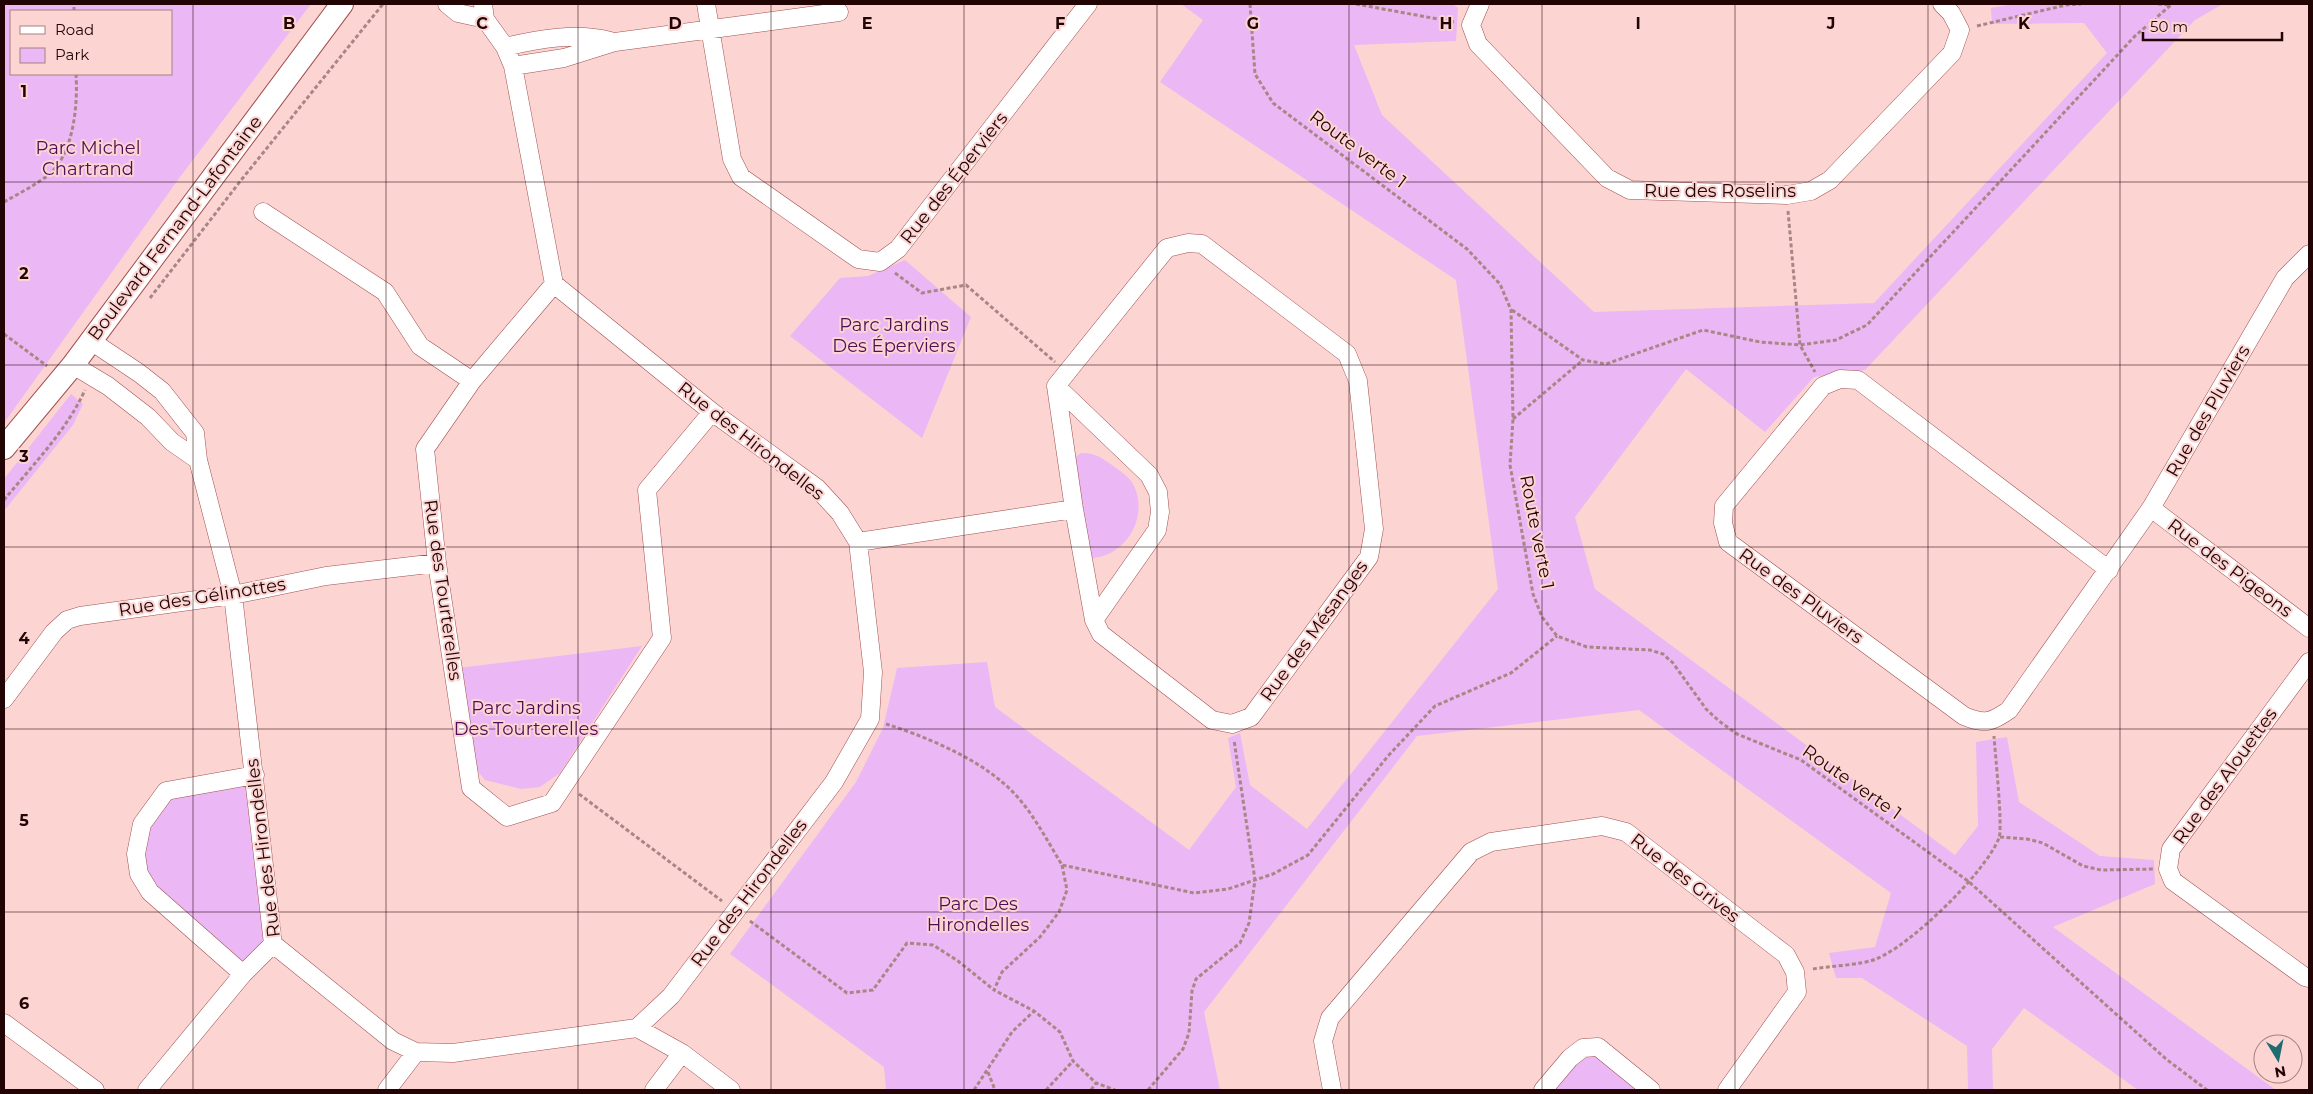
<svg xmlns="http://www.w3.org/2000/svg" width="2313" height="1094" font-family="Montserrat,sans-serif">
<style>
.green{fill:#ebb7f4;fill-rule:evenodd}
.lines{fill:none;stroke-linecap:round;stroke-linejoin:round}
.minor-casing{stroke:#a35050;stroke-width:19}
.tertiary-casing{stroke:#a35050;stroke-width:24}
.path{stroke:#a98685;stroke-width:3;stroke-dasharray:4 2.5;stroke-linecap:butt}
.minor{stroke:#fff;stroke-width:18}
.tertiary{stroke:#fff;stroke-width:22}
.grid{fill:none;stroke:#220405;stroke-width:1;stroke-opacity:0.55}
.labels{text-anchor:middle;stroke-width:4;stroke-linejoin:round;paint-order:stroke}
.park-label{font-size:18px;fill:#4e0e58;stroke:#fcd5d3}
.street-label{font-size:18px;fill:#220405;stroke:#fcd5d3}
.grid-label{font-size:16px;text-anchor:middle;font-weight:bold;fill:#220405;stroke:#fcd5d3;stroke-width:4;stroke-linejoin:round;paint-order:stroke}
</style>
<rect width="100%" height="100%" fill="#fcd5d3"/>
<path class="green" d="M 4,4 L 311,4 L 180,177 L 4,423 ZM 171,11 L 171,74 L 11,74 L 11,11 Z
M 1181,4 L 1453,4 L 1458,8 L 1456,41 L 1354,45 L 1382,115 L 1594,312 L 1874,303 L 2107,53 L 2084,23 L 1992,24 L 1991,8 L 2014,4 L 2223,4 L 2195,20 L 1865,370 L 1814,377 L 1765,432 L 1686,369 L 1575,517 L 1595,589 L 1955,855 L 1978,826 L 1976,742 L 2007,737 L 2019,802 L 2100,856 L 2154,860 L 2155,884 L 2053,927 L 2276,1090 L 2138,1090 L 2024,1008 L 1992,1049 L 1993,1090 L 1968,1090 L 1967,1046 L 1862,978 L 1836,978 L 1829,953 L 1875,947 L 1891,893 L 1639,710 L 1417,736 L 1204,1012 L 1220,1090 L 886,1090 L 884,1067 L 730,954 L 856,782 L 883,728 L 897,668 L 987,662 L 995,707 L 1189,850 L 1236,787 L 1228,738 L 1240,733 L 1250,785 L 1307,829 L 1498,589 L 1456,280 L 1160,82 L 1203,20 Z
M 905,260 L 971,317 L 922,438 L 790,336 L 840,278 L 868,276 Z
M 71,394 L 83,404 L 73,425 L 4,511 L 4,479 Z
M 1081,453 C 1096,453 1100,457 1112,465 C 1120,471 1130,477 1134,486 C 1149,518 1125,557 1091,558 L 1071,460 Z
M 642,646 L 560,773 L 540,787 L 521,789 L 485,780 L 475,768 L 458,668 Z
M 255,775 L 273,944 L 243,974 L 139,874 L 142,824 L 166,791 Z
M 1597,1052 L 1644,1090 L 1548,1090 L 1573,1061 Z"/>
<g class="lines">
<defs>
<path id="minor" d="M 447,4 L 458,13 L 485,19
M 706,4 L 732,159 L 741,177 L 858,259 L 880,262 L 898,249 L 1088,4
M 1480,4 L 1471,25 L 1478,44 L 1607,178 L 1630,190 L 1787,195 L 1811,191 L 1830,180 L 1952,53 L 1960,30 L 1951,13 L 1942,4
M 505,47 C 538,39 577,32 610,41
M 513,66 L 564,58 L 615,42 L 839,12
M 263,212 L 385,292 L 420,346 L 472,381
M 1188,243 L 1202,244 L 1347,354 L 1358,381 L 1374,529 L 1369,557 L 1251,717 L 1232,724 L 1212,720 L 1101,634 L 1094,620 L 1074,509 L 1056,386 L 1167,248 Z
M 554,284 L 472,381 L 425,449 L 437,563 L 471,788 L 507,817 L 552,803 L 662,638 L 647,490 L 712,412
M 91,341 L 139,373 L 162,391 L 195,433 L 198,460 L 233,595 L 273,944 L 393,1041 L 416,1052 L 453,1053 L 637,1028 L 671,996 L 834,782 L 870,719 L 873,672 L 858,542 L 840,513 L 817,488 L 712,412 L 554,284 L 513,66 L 505,47 L 485,19 L 483,4
M 73,365 L 108,386 L 148,417 L 172,442 L 198,460
M 1056,386 L 1149,475 L 1158,492 L 1160,512 L 1157,530 L 1094,620
M 2151,508 L 2309,628
M 858,542 L 1074,509
M 2109,570 L 1858,380 L 1840,379 L 1823,386 L 1724,506 L 1723,523 L 1728,542 L 1964,716 C 1985,725 1992,722 2009,710 L 2151,508 L 2285,278 L 2309,254
M 2309,662 L 2171,849 L 2168,869 L 2173,881 L 2305,977 L 2309,978
M 4,699 L 54,632 L 67,620 L 80,616 L 233,595 L 326,576 L 437,563
M 243,974 L 150,892 L 139,874 L 136,854 L 142,824 L 166,791 L 255,775
M 4,1023 L 95,1090
M 637,1028 L 682,1053 L 731,1090
M 147,1090 L 243,974 L 273,944
M 387,1090 L 416,1052
M 654,1090 L 682,1053
M 1332,1090 L 1323,1041 L 1330,1018 L 1471,852 L 1491,842 L 1602,826 L 1626,832 L 1786,955 L 1795,972 L 1797,992 L 1727,1090
M 1543,1090 L 1570,1058 L 1583,1048 L 1598,1047 L 1651,1090"/>
<path id="tertiary" d="M 4,448 L 73,365 L 342,4"/>
</defs>
<use href="#minor" class="minor-casing"/>
<use href="#tertiary" class="tertiary-casing"/>
<path class="path" d="M 1250,4 L 1255,74 L 1273,103 L 1467,249 L 1500,284 L 1511,310 L 1513,419 L 1510,465 L 1533,594 L 1542,617 L 1557,636 L 1587,647 L 1650,650 L 1663,654 L 1673,663 L 1706,709 L 1719,721 L 1737,734 L 1801,760 L 1968,881 L 2166,1059 L 2207,1090
M 1356,4 L 1454,22
M 2158,4 L 2170,5
M 74,11 L 74,4
M 1977,26 L 2066,5 L 2081,4
M 4,202 C 18,194 34,186 47,176 C 74,156 78,104 76,74
M 1788,211 L 1800,345 L 1815,372
M 895,273 L 922,293 L 966,285 L 1055,362
M 150,298 L 242,179 L 383,4
M 1512,310 L 1583,360 L 1606,364 L 1703,330 L 1760,342 L 1800,345 L 1836,340 L 1867,325 L 2135,36 L 2172,4
M 4,334 L 47,366
M 1513,419 L 1583,360
M 4,500 C 31,467 67,430 85,390
M 886,724 C 924,736 972,756 1002,782 C 1028,803 1045,837 1062,865 L 1194,893 L 1228,889 L 1273,874 L 1308,855 L 1388,756 L 1435,706 L 1511,673 L 1557,636
M 579,794 L 722,901
M 2000,837 L 2027,839 L 2043,843 L 2083,866 L 2101,870 L 2153,869
M 1062,865 L 1067,890 L 1059,912 L 1040,937 L 1002,972 L 994,990 L 1034,1011 L 1060,1032 L 1073,1061 L 1096,1083 L 1115,1090
M 750,921 L 847,993 L 873,990 L 907,943 L 933,945 L 958,961 L 994,990
M 1813,969 C 1830,966 1861,965 1876,959 C 1911,945 1985,873 1999,838 C 2003,828 1995,752 1994,736
M 988,1072 L 995,1090
M 974,1090 L 1012,1032 L 1034,1011
M 1046,1090 L 1073,1061
M 1091,1090 L 1096,1083
M 1148,1090 L 1183,1049 L 1189,1033 L 1192,991 L 1196,979 L 1240,943 L 1249,923 L 1255,880 L 1234,740"/>
<use href="#minor" class="minor"/>
<use href="#tertiary" class="tertiary"/>
</g>
<path class="grid" d="M 193,4 L 193,1090M 386,4 L 386,1090M 578,4 L 578,1090M 771,4 L 771,1090M 964,4 L 964,1090M 1157,4 L 1157,1090M 1349,4 L 1349,1090M 1542,4 L 1542,1090M 1735,4 L 1735,1090M 1928,4 L 1928,1090M 2120,4 L 2120,1090M 4,182 L 2309,182M 4,365 L 2309,365M 4,547 L 2309,547M 4,729 L 2309,729M 4,912 L 2309,912"/>
<g class="labels">
<g class="park-label">
<text x="88" y="154">Parc Michel<tspan x="88" dy="21">Chartrand</tspan></text>
<text x="894" y="331">Parc Jardins<tspan x="894" dy="21">Des Éperviers</tspan></text>
<text x="526" y="714">Parc Jardins<tspan x="526" dy="21">Des Tourterelles</tspan></text>
<text x="978" y="910">Parc Des<tspan x="978" dy="21">Hirondelles</tspan></text>
</g>
<g class="street-label">
<text transform="translate(1358 149) rotate(37)" y="6">Route verte 1</text>
<text transform="translate(954 178) rotate(-52)" y="6">Rue des Éperviers</text>
<text x="1720" y="197">Rue des Roselins</text>
<text transform="translate(175 228) rotate(-53)" y="6">Boulevard Fernand-Lafontaine</text>
<text transform="translate(2208 411) rotate(-60)" y="6">Rue des Pluviers</text>
<text transform="translate(751 441) rotate(38)" y="6">Rue des Hirondelles</text>
<text transform="translate(1537 532) rotate(79)" y="6">Route verte 1</text>
<text transform="translate(2230 568) rotate(37)" y="6">Rue des Pigeons</text>
<text transform="translate(443 590) rotate(82)" y="6">Rue des Tourterelles</text>
<text transform="translate(1801 596) rotate(36)" y="6">Rue des Pluviers</text>
<text transform="translate(202 597) rotate(-9)" y="6">Rue des Gélinottes</text>
<text transform="translate(1314 631) rotate(-54)" y="6">Rue des Mésanges</text>
<text transform="translate(2225 776) rotate(-54)" y="6">Rue des Alouettes</text>
<text transform="translate(1852 782) rotate(35)" y="6">Route verte 1</text>
<text transform="translate(263 848) rotate(-97)" y="6">Rue des Hirondelles</text>
<text transform="translate(1685 878) rotate(38)" y="6">Rue des Grives</text>
<text transform="translate(749 893) rotate(-53)" y="6">Rue des Hirondelles</text>
</g>
</g>
<g class="grid-label">
<text x="289" y="29">B</text>
<text x="482" y="29">C</text>
<text x="675" y="29">D</text>
<text x="867" y="29">E</text>
<text x="1060" y="29">F</text>
<text x="1253" y="29">G</text>
<text x="1446" y="29">H</text>
<text x="1638" y="29">I</text>
<text x="1831" y="29">J</text>
<text x="2024" y="29">K</text>
<text x="24" y="97">1</text>
<text x="24" y="279">2</text>
<text x="24" y="462">3</text>
<text x="24" y="644">4</text>
<text x="24" y="826">5</text>
<text x="24" y="1009">6</text>
</g>
<rect width="2313" height="1094" fill="none" stroke="#220405" stroke-width="10"/>
<rect x="10" y="10" width="162" height="65" fill="#fcd5d3" stroke="#a58181"/>
<rect x="20" y="26" width="25" height="8" fill="#ffffff" stroke="#a58181"/>
<text x="55" y="35" font-size="15" fill="#220405">Road</text>
<rect x="20" y="48" width="25" height="15" fill="#ebb7f4" stroke="#a58181"/>
<text x="55" y="60" font-size="15" fill="#220405">Park</text>
<g transform="translate(2278 1059) rotate(170)"><circle r="24" fill="#fcd5d3" stroke="#a58181"/>
<path d="M0-4L9 19L0 12L-9 19Z" fill="#1f6b70"/>
<text y="-8" font-size="14" font-weight="bold" text-anchor="middle" fill="#220405">N</text>
</g>
<path d="M2143 32v8h139v-8" fill="none" stroke="#220405" stroke-width="2.5"/>
<text x="2150" y="32" font-size="15" fill="#220405" stroke="#fcd5d3" stroke-width="4" paint-order="stroke">50 m</text>
</svg>
